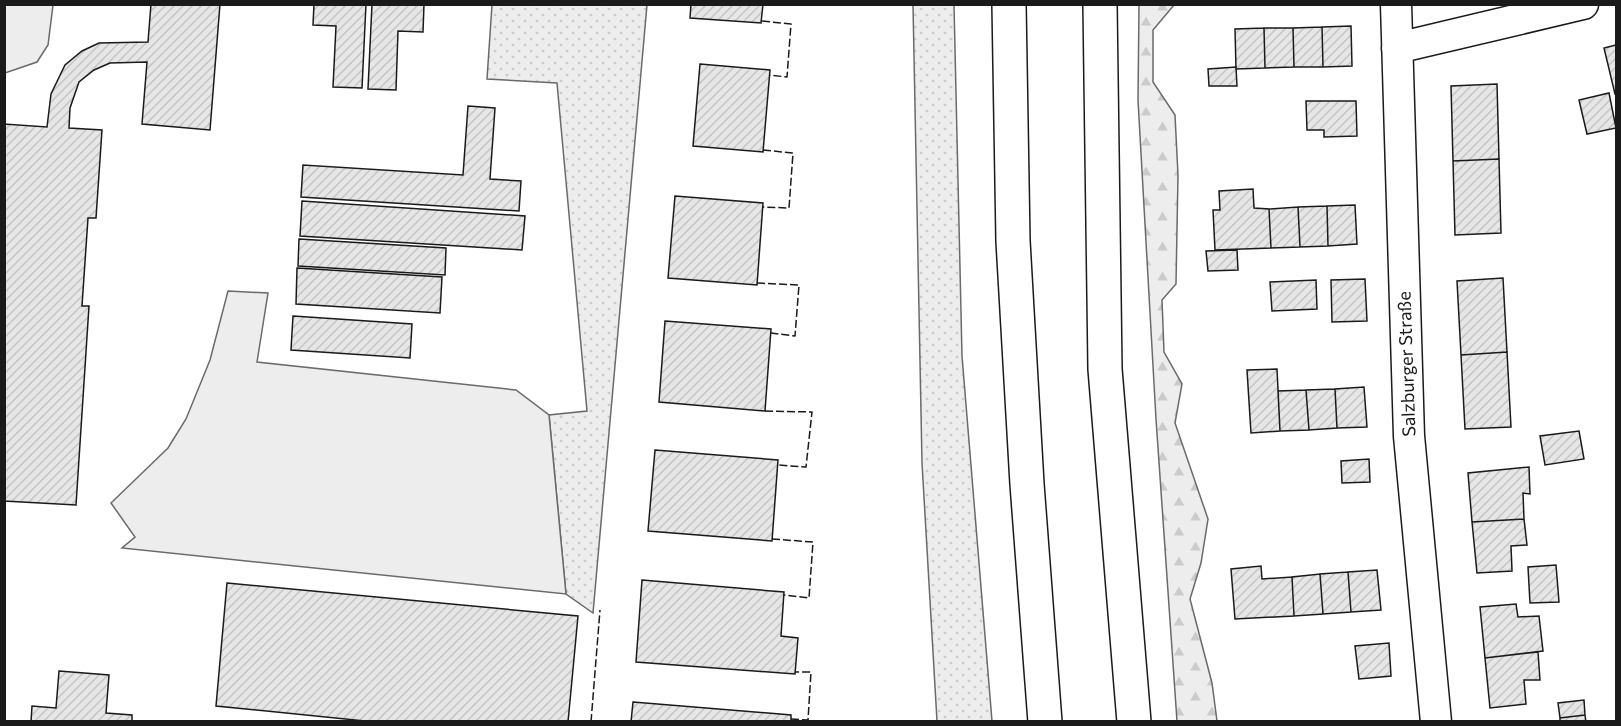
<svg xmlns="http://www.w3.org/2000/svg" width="1621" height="726" font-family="Commissioner,sans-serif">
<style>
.grass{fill:url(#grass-dots);stroke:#6a6a6a;stroke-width:1.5}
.forest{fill:url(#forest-firs);stroke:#6a6a6a;stroke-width:1.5}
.built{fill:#ededed;stroke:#6a6a6a;stroke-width:1.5}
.building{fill:url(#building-hatch);stroke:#1a1a1a;stroke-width:1.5}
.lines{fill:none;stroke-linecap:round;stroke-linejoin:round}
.street-casing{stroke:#1a1a1a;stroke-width:33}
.highway-casing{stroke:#1a1a1a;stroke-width:36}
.street{stroke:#fff;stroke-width:30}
.highway{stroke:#fff;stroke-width:33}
.fence{stroke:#1a1a1a;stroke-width:1.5;stroke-dasharray:8 3;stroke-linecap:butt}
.labels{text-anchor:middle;stroke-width:4.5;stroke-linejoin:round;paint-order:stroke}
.street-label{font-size:18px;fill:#1a1a1a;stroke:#fff}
</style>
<defs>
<pattern id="grass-dots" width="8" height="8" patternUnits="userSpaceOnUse" patternTransform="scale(1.5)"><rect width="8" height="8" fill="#ededed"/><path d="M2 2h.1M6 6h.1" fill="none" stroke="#cbcbcb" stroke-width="1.8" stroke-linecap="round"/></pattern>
<pattern id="forest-firs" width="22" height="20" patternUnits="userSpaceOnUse" patternTransform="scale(1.5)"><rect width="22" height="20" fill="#ededed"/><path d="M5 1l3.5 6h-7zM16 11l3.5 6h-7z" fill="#cbcbcb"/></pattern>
<pattern id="building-hatch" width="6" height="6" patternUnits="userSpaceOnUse" patternTransform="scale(1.5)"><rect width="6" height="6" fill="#e6e6e6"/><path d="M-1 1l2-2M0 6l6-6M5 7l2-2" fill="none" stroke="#c5c5c5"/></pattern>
</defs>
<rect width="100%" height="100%" fill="#fff"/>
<path class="grass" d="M 492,5 L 647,5 L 593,613 L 566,594 L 549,415 L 587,411 L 557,83 L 487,79 Z
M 913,5 L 954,5 L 962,356 L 992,721 L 937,721 L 922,463 Z"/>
<path class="forest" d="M 1139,5 L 1174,5 L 1153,30 L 1153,82 L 1175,115 L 1178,175 L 1176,284 L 1162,300 L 1164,352 L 1182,384 L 1175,423 L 1208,519 L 1201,563 L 1190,599 L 1212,683 L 1217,721 L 1177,721 L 1156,419 L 1138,100 Z"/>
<path class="built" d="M 4,5 L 53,5 L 48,45 L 37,62 L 5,73 Z
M 228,291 L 268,293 L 257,362 L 516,390 L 549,415 L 566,594 L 122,548 L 135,537 L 111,503 L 168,448 L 186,419 L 210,360 Z"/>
<path class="building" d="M 151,4 L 220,4 L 210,130 L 142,124 L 147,62 L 110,63 L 94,70 L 79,82 L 70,108 L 69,128 L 102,130 L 96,218 L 88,218 L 82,306 L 89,306 L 76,505 L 4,501 L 4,124 L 47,127 L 51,94 L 65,65 L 82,51 L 99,43 L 148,42 Z
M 314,4 L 366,4 L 362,88 L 333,87 L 336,26 L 313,25 Z
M 372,4 L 424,4 L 423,32 L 398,31 L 396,90 L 368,89 Z
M 691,4 L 763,4 L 761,23 L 690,18 Z
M 1351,26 L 1352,66 L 1323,67 L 1322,27 Z
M 1322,27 L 1323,67 L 1294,67 L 1293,28 Z
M 1264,28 L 1293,28 L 1294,67 L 1265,68 Z
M 1264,28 L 1265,68 L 1236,69 L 1235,29 Z
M 1616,45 L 1616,94 L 1615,94 L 1604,48 Z
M 700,64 L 770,70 L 763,152 L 693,146 Z
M 1236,67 L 1237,86 L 1209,86 L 1208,69 Z
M 1497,84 L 1499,159 L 1453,161 L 1451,86 Z
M 1609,93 L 1616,128 L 1587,134 L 1579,100 Z
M 1306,101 L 1356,101 L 1357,136 L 1324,137 L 1324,130 L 1307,130 Z
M 468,106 L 495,108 L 490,179 L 521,181 L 519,211 L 301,197 L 303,165 L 463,175 Z
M 1499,159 L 1501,233 L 1455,235 L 1453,161 Z
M 1253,189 L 1254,208 L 1269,209 L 1271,248 L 1215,250 L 1213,210 L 1220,210 L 1219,191 Z
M 675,196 L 763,203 L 757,285 L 668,278 Z
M 302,201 L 525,216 L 522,250 L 300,236 Z
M 1355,205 L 1357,244 L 1328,246 L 1327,206 Z
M 1327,206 L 1328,246 L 1300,247 L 1298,207 Z
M 1298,207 L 1300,247 L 1271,248 L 1269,209 Z
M 299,239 L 446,248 L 445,275 L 298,266 Z
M 1237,250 L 1238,270 L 1208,271 L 1206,251 Z
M 297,268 L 442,277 L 440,313 L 296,304 Z
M 1503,278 L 1507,352 L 1461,355 L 1457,281 Z
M 1365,279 L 1367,321 L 1332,322 L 1331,280 Z
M 1316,280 L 1317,309 L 1272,311 L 1270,282 Z
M 293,316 L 412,324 L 410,358 L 291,350 Z
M 665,321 L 771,329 L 765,411 L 659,402 Z
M 1507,352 L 1511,427 L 1465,429 L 1461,355 Z
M 1277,369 L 1280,431 L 1251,433 L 1247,370 Z
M 1364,387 L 1367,427 L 1337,428 L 1335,389 Z
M 1335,389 L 1337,428 L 1309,430 L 1306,390 Z
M 1306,390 L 1309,430 L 1280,431 L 1278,391 Z
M 1579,431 L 1584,459 L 1545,465 L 1540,436 Z
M 655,450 L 778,460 L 772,541 L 648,531 Z
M 1369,459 L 1370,482 L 1342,483 L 1341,461 Z
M 1529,467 L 1530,494 L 1523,493 L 1524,519 L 1472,522 L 1468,473 Z
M 1524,519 L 1527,545 L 1511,546 L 1512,571 L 1477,573 L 1472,522 Z
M 1556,565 L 1559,602 L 1530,603 L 1528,567 Z
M 1261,566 L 1262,579 L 1292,577 L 1294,616 L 1235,619 L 1231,569 Z
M 1377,570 L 1381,610 L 1351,612 L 1348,572 Z
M 1348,572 L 1351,612 L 1323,614 L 1320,574 Z
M 1320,574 L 1323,614 L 1294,616 L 1292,577 Z
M 642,580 L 784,592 L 781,636 L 798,638 L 795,674 L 636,662 Z
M 227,583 L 578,616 L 568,722 L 375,722 L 216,706 Z
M 1516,604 L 1518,617 L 1539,616 L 1543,651 L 1485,658 L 1480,607 Z
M 1389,643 L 1391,676 L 1359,679 L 1355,646 Z
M 1538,652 L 1540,680 L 1524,680 L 1526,704 L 1490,708 L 1485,658 Z
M 59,671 L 109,675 L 106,713 L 132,715 L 132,722 L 31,722 L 32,706 L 56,708 Z
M 1584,700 L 1585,715 L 1560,718 L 1558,703 Z
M 633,702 L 791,715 L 791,722 L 631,722 Z
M 1585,715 L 1586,722 L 1560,722 L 1560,718 Z"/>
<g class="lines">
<defs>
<path id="street" d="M 1396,4 L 1409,436 L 1436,722
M 1397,48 L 1583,4"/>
<path id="highway" d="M 1009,4 L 1013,241 L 1027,484 L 1045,722
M 1100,4 L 1105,369 L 1134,722"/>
</defs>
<use href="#street" class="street-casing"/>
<use href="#highway" class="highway-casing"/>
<use href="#street" class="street"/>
<use href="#highway" class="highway"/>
<path class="fence" d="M 762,21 L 791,24 L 787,77 L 769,75
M 763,150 L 793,153 L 789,208 L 763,207
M 757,283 L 799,285 L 795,336 L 771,333
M 765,411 L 812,412 L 806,467 L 778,465
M 772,539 L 813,542 L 809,598 L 784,595
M 791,719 L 808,720 L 811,672 L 795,672
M 591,722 L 600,610"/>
</g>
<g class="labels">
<g class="street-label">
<text transform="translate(1407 364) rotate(-92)" y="6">Salzburger Straße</text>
</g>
</g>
<rect width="1621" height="726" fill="none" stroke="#1a1a1a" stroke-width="12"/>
</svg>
